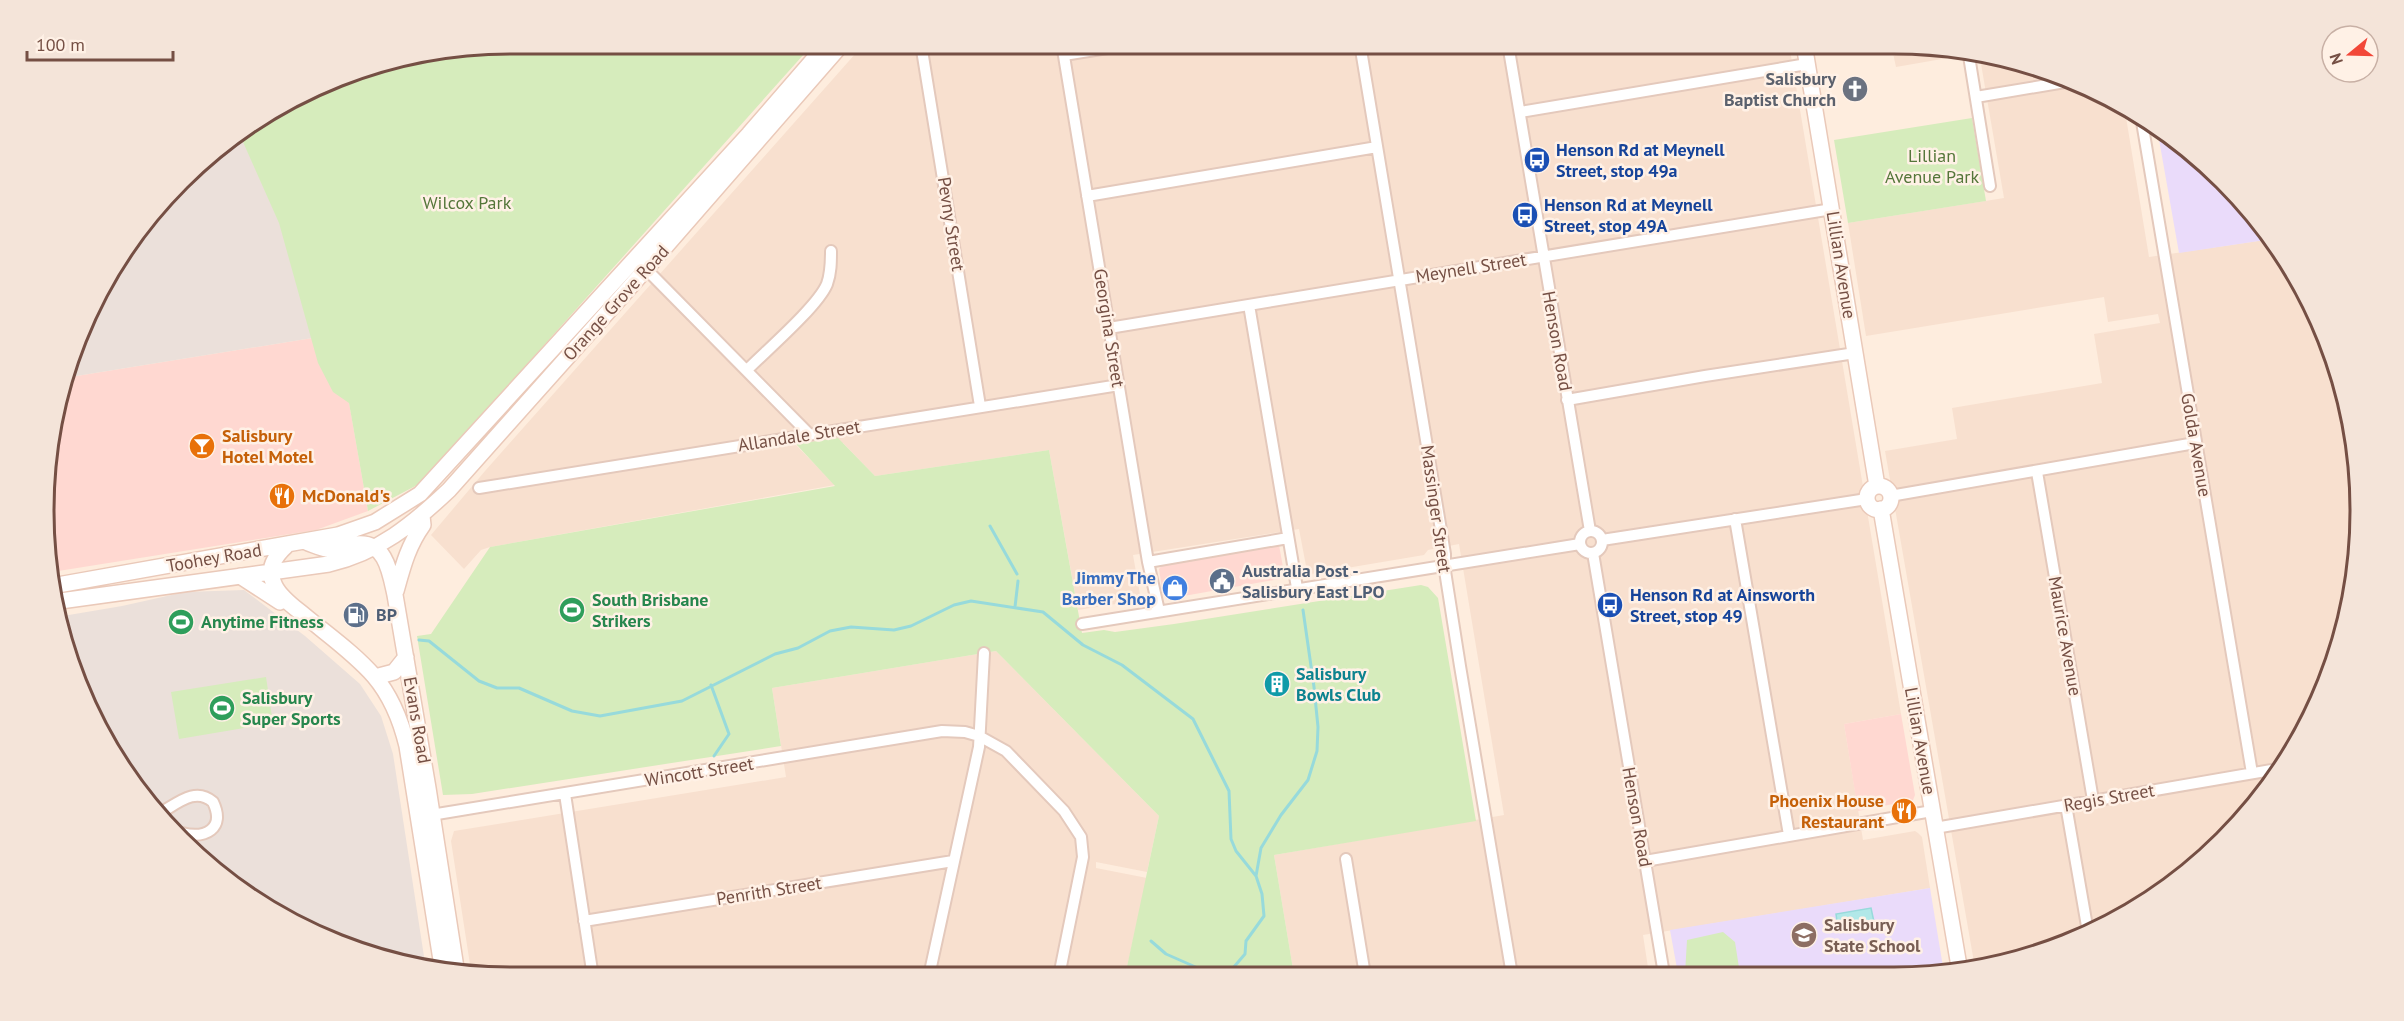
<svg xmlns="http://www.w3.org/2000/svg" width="2404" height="1021" font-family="'PT Sans',sans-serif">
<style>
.residential{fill:#f8e0cf}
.commercial{fill:#ffd8d1}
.industrial{fill:#ebe0da}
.education{fill:#eadbfa}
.green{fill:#d6ecbc}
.water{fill:#b1e8e8;stroke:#97dadb;stroke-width:1.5}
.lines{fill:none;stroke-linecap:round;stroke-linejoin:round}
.stream{stroke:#97dadb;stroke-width:3}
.street-casing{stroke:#e4c9bc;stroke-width:14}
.secondary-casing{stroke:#eac9b9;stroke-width:18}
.street{stroke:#fff;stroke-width:10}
.secondary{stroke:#fff;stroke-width:15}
.labels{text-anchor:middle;stroke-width:5;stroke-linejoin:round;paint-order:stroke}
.worship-label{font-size:18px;font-weight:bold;fill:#5b616d;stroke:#fff1e6;text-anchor:end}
.transit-label{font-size:18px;font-weight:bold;fill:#164399;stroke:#fff1e6;text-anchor:start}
.park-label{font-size:18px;fill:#547639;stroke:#fff1e6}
.street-label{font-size:18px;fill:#754f44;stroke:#fff1e6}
.food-label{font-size:18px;font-weight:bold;fill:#c56008;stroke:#fff1e6;text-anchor:start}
.service-label{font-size:18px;font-weight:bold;fill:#4e5e75;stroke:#fff1e6;text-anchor:start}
.shop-label{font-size:18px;font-weight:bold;fill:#366cbe;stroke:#fff1e6;text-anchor:end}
.leisure-label{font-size:18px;font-weight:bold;fill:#27864d;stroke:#fff1e6;text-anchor:start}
.culture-label{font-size:18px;font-weight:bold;fill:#0d838f;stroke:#fff1e6;text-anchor:start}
.education-label{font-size:18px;font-weight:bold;fill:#785e54;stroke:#fff1e6;text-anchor:start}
.rim{fill:none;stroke:#754f44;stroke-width:3}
</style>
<rect width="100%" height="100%" fill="#feedde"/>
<path class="residential" d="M 864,44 L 1789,44 L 1901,714 L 1844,724 L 1863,840 L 1915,831 L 1918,833 L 1922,837 L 1930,888 L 1643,935 L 1649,974 L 1294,975 L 1274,855 L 1504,815 L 1459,544 L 1428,550 L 1424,555 L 1311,574 L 1307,571 L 1299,529 L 1133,555 L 1141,600 L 1078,610 L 1049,450 L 875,476 L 843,443 L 796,445 L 835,485 L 490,547 L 481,550 L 464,569 L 431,535 L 485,471 Z
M 1891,44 L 1894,44 L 1965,55 L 1896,67 Z
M 1980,58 L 2043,68 L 2124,105 L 2149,257 L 2272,239 L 2312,304 L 2344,389 L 2359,480 L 2357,571 L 2336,660 L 2282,770 L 2201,862 L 2073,942 L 1975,968 L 1885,451 L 1957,439 L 1952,408 L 2102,383 L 2094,334 L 2160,323 L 2158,314 L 2108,322 L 2104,297 L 1866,336 L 1848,223 L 2004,198 Z
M 996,651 L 1159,816 L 1147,872 L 1096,862 L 1096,868 L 1147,878 L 1125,976 L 511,977 L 471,971 L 451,841 L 454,831 L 786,777 L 772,688 Z"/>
<path class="commercial" d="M 337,334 L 368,511 L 316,530 L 52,572 L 48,449 L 64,378 Z
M 1279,545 L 1285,578 L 1167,599 L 1163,595 L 1159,569 L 1165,562 Z
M 1901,714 L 1915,795 L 1913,800 L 1858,811 L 1844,724 Z"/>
<path class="industrial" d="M 277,106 L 337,334 L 64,378 L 68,361 L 106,277 L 203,159 Z
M 244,590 L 305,636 L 360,684 L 381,716 L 393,754 L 425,963 L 361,953 L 226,881 L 122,770 L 79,690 L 57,617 L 122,606 L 185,592 Z"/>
<path class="education" d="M 2157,128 L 2201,159 L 2264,226 L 2272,239 L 2179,253 Z
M 1930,888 L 1944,973 L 1678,974 L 1670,930 Z"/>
<path class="green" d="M 510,44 L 813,44 L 421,483 L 368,511 L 349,403 L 333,392 L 318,363 L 279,223 L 239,133 L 277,106 L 360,68 Z
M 1972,118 L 1986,201 L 1848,223 L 1834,140 Z
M 838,438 L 875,476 L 1049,450 L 1082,633 L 1104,630 L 1115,632 L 1174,624 L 1421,585 L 1428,587 L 1438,598 L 1476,821 L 1274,855 L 1294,975 L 1125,976 L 1159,816 L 996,651 L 772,688 L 781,746 L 472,794 L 443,795 L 417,636 L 431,634 L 490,547 L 835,486 L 796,444 Z
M 266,677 L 273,723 L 179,739 L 171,692 Z
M 1723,932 L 1735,942 L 1740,974 L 1685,974 L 1687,940 Z"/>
<path class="water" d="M 1871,908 L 1874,922 L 1838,928 L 1836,914 Z"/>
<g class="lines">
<path class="stream" d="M 990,526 L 1017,574
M 1015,607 L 1018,581
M 419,640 L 429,641 L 479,681 L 497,688 L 519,688 L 572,711 L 600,716 L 682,701 L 775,654 L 798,648 L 830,631 L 851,627 L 894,630 L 911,626 L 954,605 L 971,601 L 1043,612 L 1083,645 L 1122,665 L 1193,719 L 1229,791 L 1231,839 L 1236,851 L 1256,876 L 1262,894 L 1264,916 L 1246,941 L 1245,954 L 1227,975
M 711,685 L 729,734 L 714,756
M 1256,876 L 1261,848 L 1281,815 L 1308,780 L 1317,751 L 1318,727 L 1314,687 L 1303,610
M 1151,941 L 1166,954 L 1216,976"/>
<defs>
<path id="street" d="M 921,44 L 980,406
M 1062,44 L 1148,562 L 1159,611
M 1360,44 L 1445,554 L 1445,571 L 1460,666 L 1512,975
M 1508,44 L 1590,531
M 1064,55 L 1132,44
M 1969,56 L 1990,186
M 1976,97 L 2071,81
M 1520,112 L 1807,64
M 2141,116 L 2252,773
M 1087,196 L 1377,147
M 641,267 L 653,276 L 809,434
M 1249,305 L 1297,588
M 1109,328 L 1832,209
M 747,370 C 767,350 818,306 827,284 C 831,273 831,262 831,251
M 1567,400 L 1705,376 L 1855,353
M 2037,472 L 2093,800
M 479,488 L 1119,385
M 1890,496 L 2195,443
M 1735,519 L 1789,835
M1580 542a11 11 0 1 1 22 0a11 11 0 1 1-22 0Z
M 1602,540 L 1867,499
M 1593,553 L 1664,974
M 1148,562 L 1288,538
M 1082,624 L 1580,544
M 565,794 L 593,977
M 2066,805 L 2088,932
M 162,812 C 179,802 196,787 213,802 C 226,829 205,839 182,833
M 425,816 L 942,731 L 965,732 L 979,736 L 1006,751 L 1064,811 L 1081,837 L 1083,857 L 1059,976
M 1935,828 L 2283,768
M 1346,859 L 1365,975
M 1645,861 L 1932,811
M 584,921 L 953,861
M 929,976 L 979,747 L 984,653"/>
<path id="secondary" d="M 1804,44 L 1877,486
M1867 498a12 12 0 1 1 24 0a12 12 0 1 1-24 0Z
M 1881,509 L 1960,972
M 308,543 C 314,545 321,548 327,549 C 336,549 346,545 356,544 C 386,541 390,572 395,595 L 428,788 L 456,968
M 286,546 C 274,557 266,570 275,586 C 281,598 294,607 304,615 C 328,635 354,653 374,676 C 391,696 401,721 407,746 L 442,966
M 240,576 L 280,602
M 52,586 L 338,535 L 375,522 L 420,494 L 749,134 L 827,44
M 396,591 C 403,566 408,546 423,525 L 422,516
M 53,602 L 329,564 C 378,553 413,524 449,490 L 646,269 L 842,44
M 375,677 L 394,672 L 406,657"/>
</defs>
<use href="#street" class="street-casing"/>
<use href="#secondary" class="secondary-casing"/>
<use href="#street" class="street"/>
<use href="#secondary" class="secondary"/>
</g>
<defs>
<symbol id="church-disc" viewBox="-11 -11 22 22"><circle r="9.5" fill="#6b7280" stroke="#fff1e6"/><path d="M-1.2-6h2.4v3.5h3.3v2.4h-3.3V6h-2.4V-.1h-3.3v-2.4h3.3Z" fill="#fff"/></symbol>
<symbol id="bus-disc" viewBox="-11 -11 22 22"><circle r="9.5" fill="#1a4fb4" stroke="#fff1e6"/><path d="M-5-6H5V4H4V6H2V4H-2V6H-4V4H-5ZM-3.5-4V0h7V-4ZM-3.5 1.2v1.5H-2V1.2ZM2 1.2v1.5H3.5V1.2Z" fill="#fff"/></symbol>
<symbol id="bar-disc" viewBox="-11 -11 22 22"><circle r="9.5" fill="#e8710a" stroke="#fff1e6"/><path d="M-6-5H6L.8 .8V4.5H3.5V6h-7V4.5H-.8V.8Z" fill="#fff"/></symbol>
<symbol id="restaurant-disc" viewBox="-11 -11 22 22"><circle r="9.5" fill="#e8710a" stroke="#fff1e6"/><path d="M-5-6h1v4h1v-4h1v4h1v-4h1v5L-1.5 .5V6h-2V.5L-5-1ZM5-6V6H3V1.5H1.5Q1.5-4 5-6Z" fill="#fff"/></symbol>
<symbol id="civic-disc" viewBox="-11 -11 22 22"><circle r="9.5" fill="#5c6f8a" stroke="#fff1e6"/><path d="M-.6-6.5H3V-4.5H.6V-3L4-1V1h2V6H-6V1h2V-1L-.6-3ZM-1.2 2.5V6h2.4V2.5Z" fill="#fff"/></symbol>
<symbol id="shop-disc" viewBox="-11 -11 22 22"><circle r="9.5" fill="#3f7fe0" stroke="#fff1e6"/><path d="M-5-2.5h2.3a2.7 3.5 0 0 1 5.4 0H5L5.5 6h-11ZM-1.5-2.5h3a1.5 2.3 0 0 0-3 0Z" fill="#fff"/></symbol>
<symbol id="stadium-disc" viewBox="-11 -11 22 22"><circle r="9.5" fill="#2e9e5b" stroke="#fff1e6"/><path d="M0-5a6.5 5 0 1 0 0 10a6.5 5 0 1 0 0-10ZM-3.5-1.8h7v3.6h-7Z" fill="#fff"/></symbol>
<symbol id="fuel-disc" viewBox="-11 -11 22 22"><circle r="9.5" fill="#5c6f8a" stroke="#fff1e6"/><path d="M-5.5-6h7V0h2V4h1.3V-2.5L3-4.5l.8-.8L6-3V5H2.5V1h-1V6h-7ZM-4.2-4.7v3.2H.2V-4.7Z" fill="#fff"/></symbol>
<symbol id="building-disc" viewBox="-11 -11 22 22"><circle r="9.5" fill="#0f9aa8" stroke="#fff1e6"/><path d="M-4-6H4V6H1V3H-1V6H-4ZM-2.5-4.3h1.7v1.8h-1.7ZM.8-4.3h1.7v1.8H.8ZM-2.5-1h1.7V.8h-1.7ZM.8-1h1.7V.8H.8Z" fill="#fff"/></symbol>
<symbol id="school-disc" viewBox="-11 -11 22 22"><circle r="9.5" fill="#8d6e63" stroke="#fff1e6"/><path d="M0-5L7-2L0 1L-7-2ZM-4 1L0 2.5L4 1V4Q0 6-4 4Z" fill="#fff"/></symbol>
</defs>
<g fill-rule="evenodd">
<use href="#church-disc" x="1840" y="74" width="30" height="30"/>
<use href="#bus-disc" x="1522" y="145" width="30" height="30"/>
<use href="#bus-disc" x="1510" y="200" width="30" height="30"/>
<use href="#bar-disc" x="187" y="431" width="30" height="30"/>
<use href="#restaurant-disc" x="267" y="481" width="30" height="30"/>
<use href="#civic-disc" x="1207" y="566" width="30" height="30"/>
<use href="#shop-disc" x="1160" y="573" width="30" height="30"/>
<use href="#bus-disc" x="1595" y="590" width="30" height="30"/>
<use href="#stadium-disc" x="557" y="595" width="30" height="30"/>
<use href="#fuel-disc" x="341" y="600" width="30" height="30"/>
<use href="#stadium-disc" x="166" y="607" width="30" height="30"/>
<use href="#building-disc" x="1262" y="669" width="30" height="30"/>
<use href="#stadium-disc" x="207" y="693" width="30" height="30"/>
<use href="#restaurant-disc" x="1889" y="796" width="30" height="30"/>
<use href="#school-disc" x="1789" y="920" width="30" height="30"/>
</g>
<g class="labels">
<g class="worship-label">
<text x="1836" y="85">Salisbury<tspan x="1836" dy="21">Baptist Church</tspan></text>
</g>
<g class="transit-label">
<text x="1556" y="156">Henson Rd at Meynell<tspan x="1556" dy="21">Street, stop 49a</tspan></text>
<text x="1544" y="211">Henson Rd at Meynell<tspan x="1544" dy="21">Street, stop 49A</tspan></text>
<text x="1630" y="601">Henson Rd at Ainsworth<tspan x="1630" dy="21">Street, stop 49</tspan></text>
</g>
<g class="park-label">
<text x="1932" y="162">Lillian<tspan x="1932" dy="21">Avenue Park</tspan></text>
<text x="467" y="209">Wilcox Park</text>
</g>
<g class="street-label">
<text transform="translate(951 224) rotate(81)" y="6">Pevny Street</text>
<text transform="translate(1841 265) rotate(81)" y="6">Lillian Avenue</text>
<text transform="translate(1471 268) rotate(-9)" y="6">Meynell Street</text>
<text transform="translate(616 303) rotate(-48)" y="6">Orange Grove Road</text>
<text transform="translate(1109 328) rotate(81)" y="6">Georgina Street</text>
<text transform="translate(1557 341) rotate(80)" y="6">Henson Road</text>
<text transform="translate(799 436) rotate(-9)" y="6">Allandale Street</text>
<text transform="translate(2196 445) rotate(80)" y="6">Golda Avenue</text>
<text transform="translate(1436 509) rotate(82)" y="6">Massinger Street</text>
<text transform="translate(214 558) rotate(-10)" y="6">Toohey Road</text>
<text transform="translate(2065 636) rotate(80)" y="6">Maurice Avenue</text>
<text transform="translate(417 720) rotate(80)" y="6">Evans Road</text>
<text transform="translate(1920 741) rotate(80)" y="6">Lillian Avenue</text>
<text transform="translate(699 772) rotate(-9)" y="6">Wincott Street</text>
<text transform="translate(2109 798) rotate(-10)" y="6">Regis Street</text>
<text transform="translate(1637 817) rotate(80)" y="6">Henson Road</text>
<text transform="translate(769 891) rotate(-9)" y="6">Penrith Street</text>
</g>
<g class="food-label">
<text x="222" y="442">Salisbury<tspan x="222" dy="21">Hotel Motel</tspan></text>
<text x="302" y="502">McDonald's</text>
<text x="1884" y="807" text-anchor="end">Phoenix House<tspan x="1884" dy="21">Restaurant</tspan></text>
</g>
<g class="service-label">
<text x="1242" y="577">Australia Post -<tspan x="1242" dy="21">Salisbury East LPO</tspan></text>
<text x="376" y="621">BP</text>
</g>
<g class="shop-label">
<text x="1156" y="584">Jimmy The<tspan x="1156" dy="21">Barber Shop</tspan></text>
</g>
<g class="leisure-label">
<text x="592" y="606">South Brisbane<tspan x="592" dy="21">Strikers</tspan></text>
<text x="201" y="628">Anytime Fitness</text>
<text x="242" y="704">Salisbury<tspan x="242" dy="21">Super Sports</tspan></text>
</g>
<g class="culture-label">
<text x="1296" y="680">Salisbury<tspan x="1296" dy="21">Bowls Club</tspan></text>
</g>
<g class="education-label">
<text x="1824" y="931">Salisbury<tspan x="1824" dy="21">State School</tspan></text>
</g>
</g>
<path d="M0 0H2404V1021H0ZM510 54H1894A456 456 0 0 1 2350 510V511A456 456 0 0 1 1894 967H510A456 456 0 0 1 54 511V510A456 456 0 0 1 510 54Z" fill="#f4e4d9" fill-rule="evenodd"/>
<path class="rim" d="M510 54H1894A456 456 0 0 1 2350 510V511A456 456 0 0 1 1894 967H510A456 456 0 0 1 54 511V510A456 456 0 0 1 510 54Z"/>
<g transform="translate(2350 54) rotate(251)"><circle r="28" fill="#fff1e6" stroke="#c8b0a5" stroke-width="1.5"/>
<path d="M0-4.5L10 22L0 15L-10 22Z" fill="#f24738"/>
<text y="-9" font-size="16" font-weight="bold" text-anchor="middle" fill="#754f44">N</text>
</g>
<path d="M27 51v9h146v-9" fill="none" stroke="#754f44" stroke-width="3"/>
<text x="36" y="51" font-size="18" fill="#754f44" stroke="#fff1e6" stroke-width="4.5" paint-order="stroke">100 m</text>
</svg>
